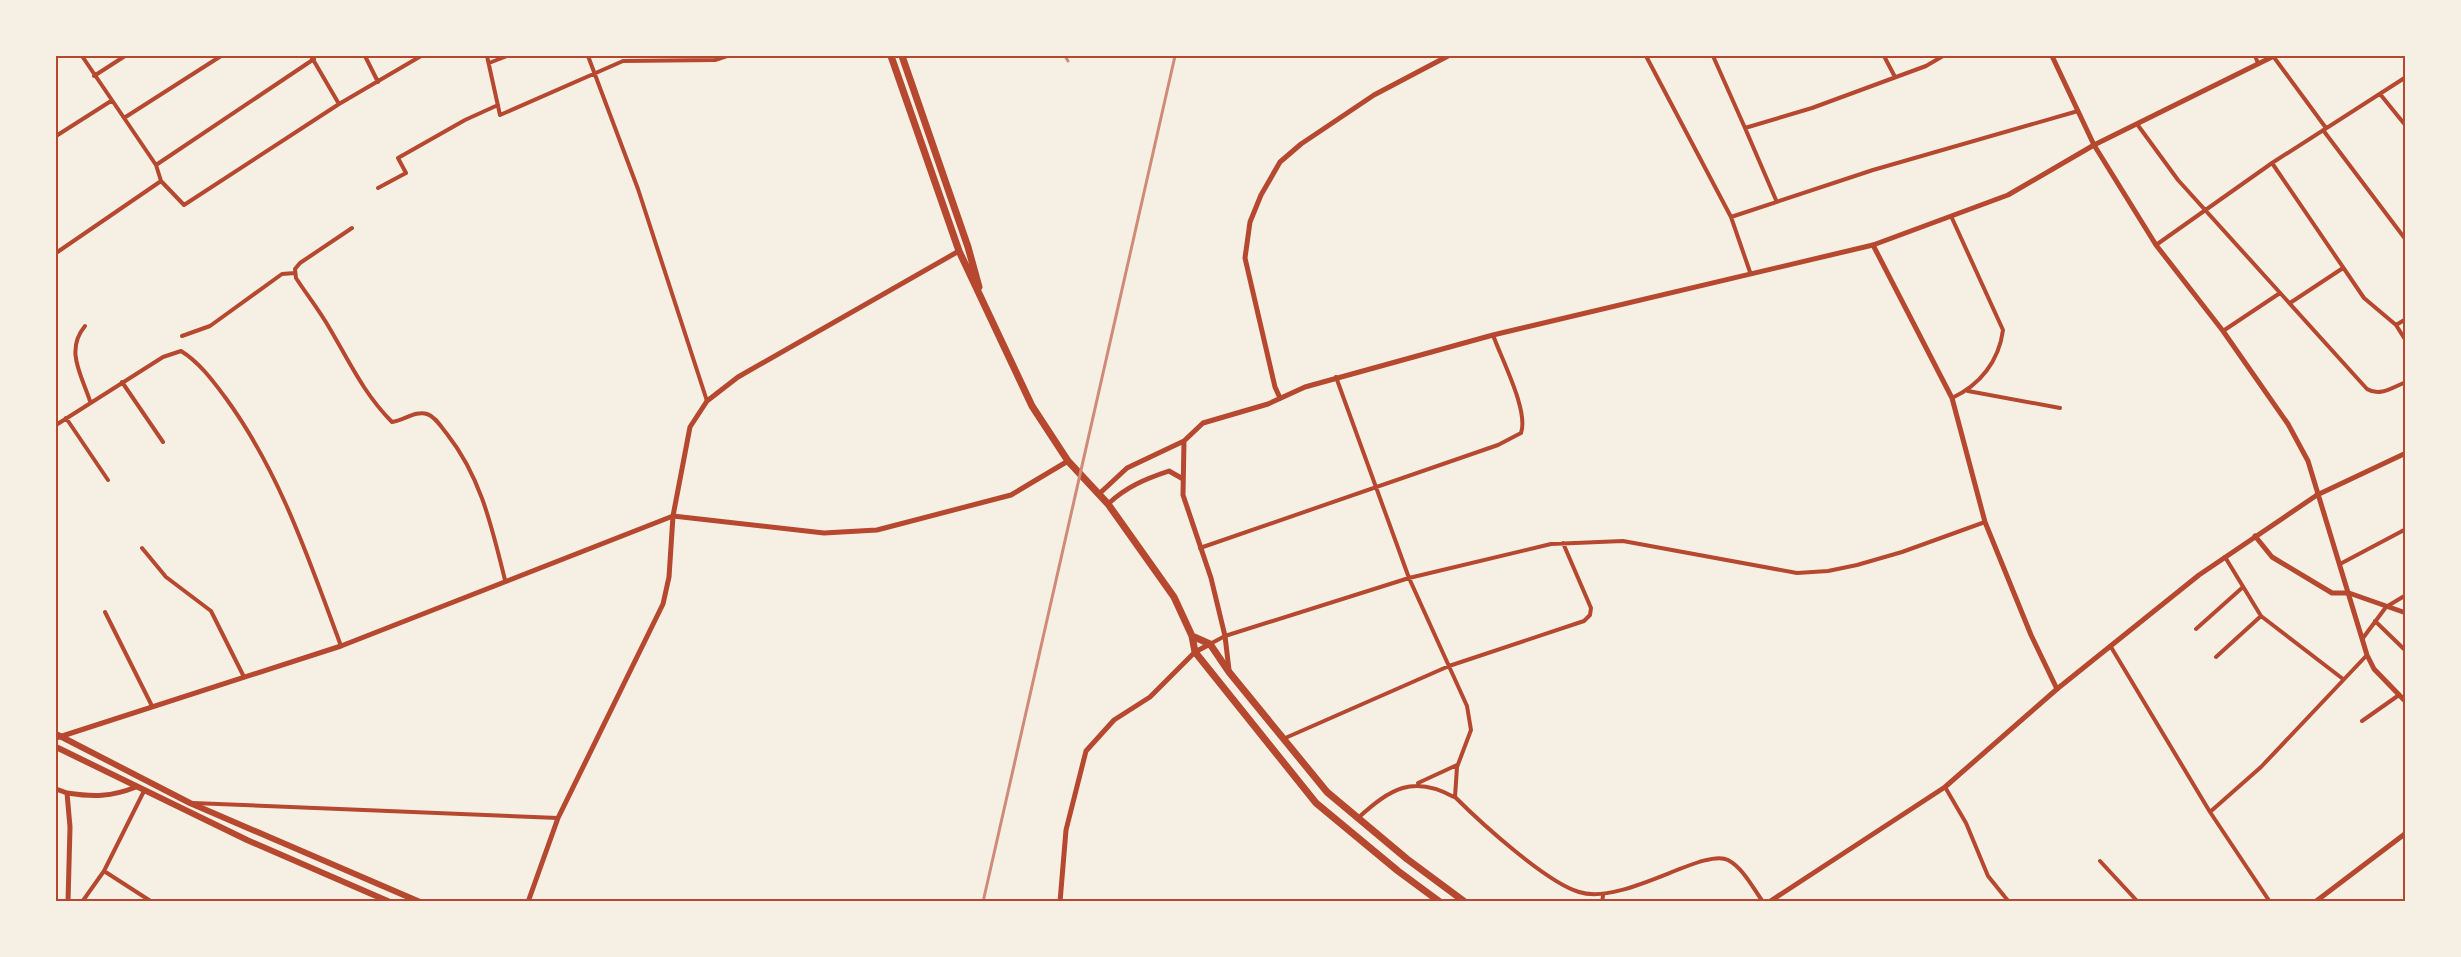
<svg xmlns="http://www.w3.org/2000/svg" width="2461" height="957" font-family="'IBM Plex Sans',sans-serif">
<style>
.lines{fill:none;stroke-linecap:round;stroke-linejoin:round}
.minor{stroke:#b5482f;stroke-width:4}
.tertiary{stroke:#b5482f;stroke-width:5}
.secondary{stroke:#b5482f;stroke-width:5}
.primary{stroke:#b5482f;stroke-width:6}
.trunk{stroke:#b5482f;stroke-width:7}
.rail{stroke:#cf8b77;stroke-width:3}
.neatline{fill:none;stroke:#b5482f;stroke-width:2}
</style>
<rect width="100%" height="100%" fill="#f6efe4"/>
<g class="lines">
<path class="minor" d="M 82,56 L 156,165 L 161,181 L 184,205 L 339,104 L 311,56
M 365,56 L 378,82
M 487,56 L 500,115 L 623,61 L 715,60 L 727,56
M 588,56 L 638,189 L 707,401
M 1646,56 L 1731,217 L 1750,272
M 1713,56 L 1745,128 L 1812,108 L 1926,66 L 1943,56
M 1884,56 L 1895,77
M 2255,56 L 2258,63
M 2273,56 L 2326,128
M 489,63 L 507,56
M 94,76 L 125,56
M 2380,94 L 2406,126
M 339,104 L 421,56
M 124,118 L 221,56
M 2137,124 L 2178,180 L 2367,389 C 2380,397 2393,387 2406,382
M 1745,128 L 1776,200
M 2323,130 L 2406,240
M 56,136 L 111,101
M 2272,163 L 2364,298 L 2396,325 L 2406,341
M 156,165 L 314,59
M 378,188 L 406,173 L 398,158 L 465,120 L 498,105
M 1951,216 L 2003,330 C 1999,361 1980,385 1952,398
M 1731,217 L 1873,170 L 2078,111
M 352,228 L 300,263 L 295,269 L 296,278 C 307,295 320,311 330,329 C 349,361 364,394 392,422 C 403,421 416,410 427,414 C 436,417 441,427 447,434 C 481,477 492,528 505,580
M 2156,245 L 2272,163 L 2406,77
M 56,253 L 161,181
M 2290,303 L 2343,268
M 2396,325 L 2406,319
M 85,326 C 65,350 81,374 90,401
M 2223,331 L 2280,293
M 182,336 L 210,326 L 282,274 L 295,273
M 1336,377 L 1409,578 L 1467,706 L 1471,730 L 1457,767 L 1455,797 C 1481,823 1546,882 1579,892 C 1623,906 1704,847 1728,860 C 1743,868 1753,888 1763,902
M 122,382 L 163,442
M 1968,391 L 2060,408
M 66,418 L 108,480
M 56,425 L 163,357 L 181,351 C 199,362 213,381 225,397 C 280,472 309,560 341,646
M 142,548 L 166,577 L 211,611 L 244,677
M 1200,548 L 1498,445 L 1521,433 C 1529,411 1501,358 1493,335
M 2225,557 L 2261,616 L 2343,679
M 2340,564 L 2406,529
M 105,612 L 152,706
M 2375,621 L 2406,651
M 2196,629 L 2243,587
M 2363,638 L 2386,607 L 2406,595
M 1210,644 L 1225,636 L 1409,578 L 1551,544 L 1623,541 L 1797,573 L 1828,571 L 1857,565 L 1902,552 L 1985,522
M 2111,647 L 2210,812 L 2270,902
M 2216,657 L 2261,616
M 2362,721 L 2399,695
M 1283,739 L 1449,666 L 1584,621 L 1590,615 L 1591,608 L 1563,543
M 1418,783 L 1457,765
M 1945,787 L 1966,823 L 1988,876 L 2009,902
M 193,803 L 558,818
M 2210,812 L 2261,767 L 2367,655
M 1358,818 C 1390,789 1413,774 1454,797
M 2100,861 L 2138,902
M 104,871 L 152,902
M 82,902 L 104,871 L 144,791
M 1602,902 L 1603,896"/>
<path class="tertiary" d="M 2052,56 L 2094,145 L 2274,56
M 1873,245 L 1952,398 L 1985,522 L 2031,635 L 2057,689
M 1280,398 L 1275,387 L 1245,258 L 1250,222 L 1261,195 L 1280,162 L 1301,144 L 1374,95 L 1448,56
M 2317,495 L 2406,453
M 2255,536 L 2272,557 L 2332,593 L 2349,593 L 2406,613
M 56,789 L 67,793
M 68,902 L 70,827 L 67,793 C 93,797 111,797 136,787
M 528,902 L 558,818 L 663,604 L 669,577 L 673,516 L 690,427 L 707,401 L 738,377 L 959,251
M 1060,902 L 1066,830 L 1086,751 L 1114,720 L 1150,697 L 1195,652 L 1210,644
M 2315,902 L 2406,833"/>
<path class="secondary" d="M 1184,441 L 1183,495 L 1211,578 L 1225,636 L 1229,670
M 1099,494 L 1127,468 L 1184,441 L 1203,423 L 1268,404 L 1305,387 L 1493,335 L 1873,245 L 2008,195 L 2094,145 L 2156,245 L 2223,331 L 2288,424 L 2308,461 L 2367,655 L 2374,669 L 2406,702
M 1108,504 C 1126,487 1145,479 1169,471 L 1183,479
M 56,738 L 341,646 L 673,516 L 824,533 L 877,530 L 1011,495 L 1068,461
M 1769,902 L 1945,787 L 2057,689 L 2199,575 L 2317,495"/>
<path class="primary" d="M 56,734 L 190,803 L 420,902
M 56,747 L 247,840 L 390,902"/>
<path class="trunk" d="M 891,56 L 959,251 L 1032,406 L 1068,461 L 1108,504 L 1174,597 L 1192,636 L 1195,652 L 1316,803 L 1398,871 L 1440,902
M 902,56 L 968,247 L 979,287
M 1192,636 L 1210,644 L 1229,672 L 1327,792 L 1407,859 L 1465,902"/>
<path class="rail" d="M 1065,56 L 1068,61
M 983,902 L 1175,56"/>
</g>
<rect width="2461" height="957" fill="none" stroke="#f6efe4" stroke-width="114"/>
<rect x="57" y="57" width="2347" height="843" class="neatline"/>
</svg>
